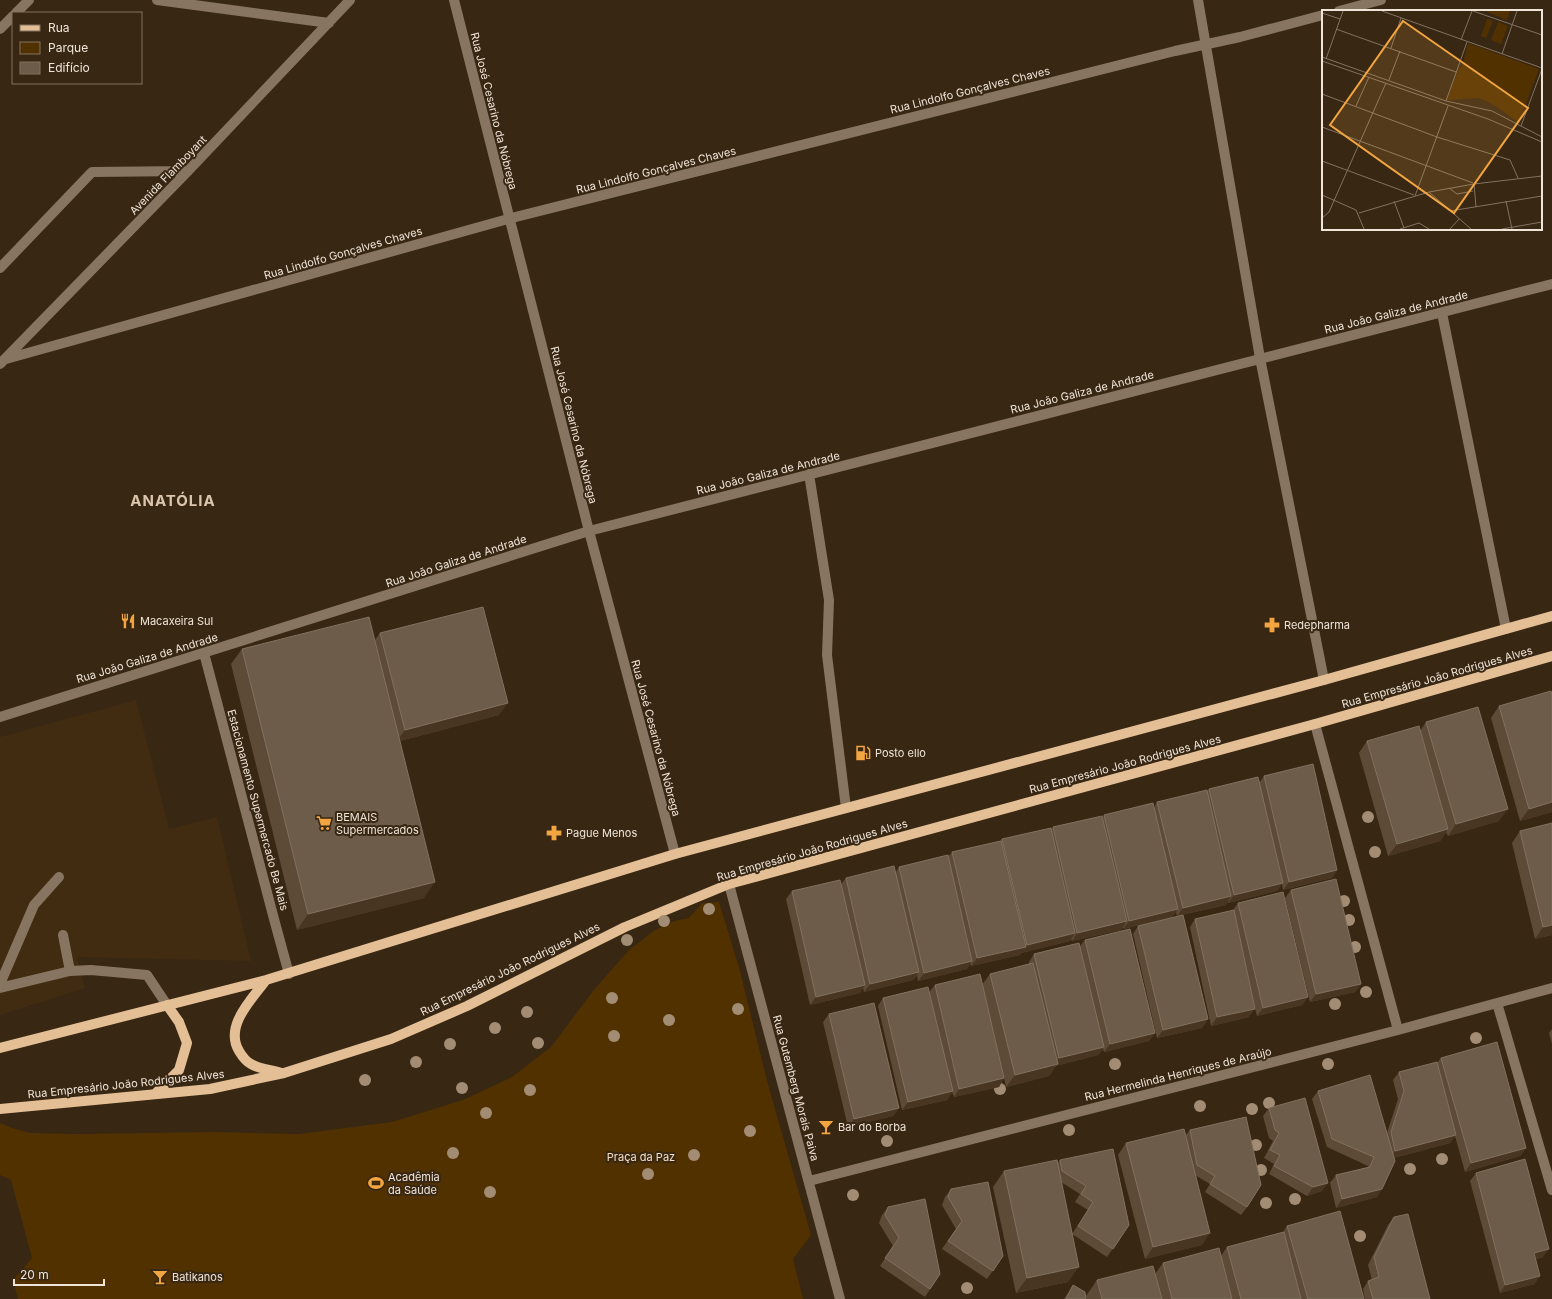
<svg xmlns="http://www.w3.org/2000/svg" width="1552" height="1299" font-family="Inter,sans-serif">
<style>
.built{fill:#412c11}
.green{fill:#523100}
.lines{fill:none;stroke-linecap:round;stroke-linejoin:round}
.minor{stroke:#877561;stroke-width:10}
.major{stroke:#e4bf95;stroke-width:10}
.tree{fill:#a28c74}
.wall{fill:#5d4b38}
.shaded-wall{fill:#483622}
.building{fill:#6d5c49;stroke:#817160}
.labels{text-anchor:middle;stroke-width:4;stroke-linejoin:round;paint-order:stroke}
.street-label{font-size:11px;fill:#efe4d8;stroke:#382713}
.poi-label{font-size:11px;fill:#efe4d8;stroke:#382713;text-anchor:start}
.park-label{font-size:11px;fill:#f8dfc4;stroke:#382713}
.district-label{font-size:15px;font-weight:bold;letter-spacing:1px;fill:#dbc5ad;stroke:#382713}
.inset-road{fill:none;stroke:#817362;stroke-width:1}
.view{fill:#f2a540;fill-opacity:0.15;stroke:#f2a540;stroke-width:2}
.inset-edge{fill:none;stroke:#efe4d8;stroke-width:2}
</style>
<rect width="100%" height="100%" fill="#382713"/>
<path class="built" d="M 136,700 L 169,829 L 217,817 L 251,961 L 77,957 L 85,988 L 0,1015 L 0,737 Z"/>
<path class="green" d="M 719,902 L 740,971 L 767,1081 L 811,1235 L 793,1259 L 803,1299 L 18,1299 L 13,1280 L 32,1258 L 11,1180 L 0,1175 L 0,1123 L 12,1128 L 30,1133 L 76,1134 L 213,1132 L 299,1134 L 392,1122 L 463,1100 L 512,1077 L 551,1047 L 593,991 L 629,950 L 655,930 L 674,921 L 689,918 L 702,903 Z"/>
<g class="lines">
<path class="minor" d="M 157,0 L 329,23
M 454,0 L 589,531 L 675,854
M 1198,0 L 1260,358 L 1324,680
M 1339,11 L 1381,0
M 16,13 L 29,0
M 0,29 L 13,16
M 0,268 L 92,172 L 188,171
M 1442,313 L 1506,629
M 6,359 L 508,219 L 1175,51 L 1240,37 L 1323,15
M 0,364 L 188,171 L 350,0
M 809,474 L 829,600 L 827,655 L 846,808
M 204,653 L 274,919 L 289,974
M 0,717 L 589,531 L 1552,284
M 1315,724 L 1398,1030
M 729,884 L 840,1299
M 63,935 L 70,971
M 0,984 L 34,905 L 59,877
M 0,988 L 70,971 L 91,970 L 147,975 L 167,1005
M 1497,1003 L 1552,1190
M 809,1181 L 1398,1030 L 1552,988"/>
<path class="major" d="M 266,980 C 252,999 224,1026 239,1051 C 242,1056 245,1061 251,1064 C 259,1069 272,1070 281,1073
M 0,1048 L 266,980 L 675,854 L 1324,680 L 1552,616
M 155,1094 L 179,1070 L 187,1043 L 179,1022 L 167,1005
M 0,1109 L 210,1089 L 284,1073 L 391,1039 L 467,1006 L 625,927 L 729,884 L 1315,724 L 1552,656"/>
</g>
<g class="tree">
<circle cx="1368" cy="817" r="6"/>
<circle cx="1375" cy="852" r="6"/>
<circle cx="1344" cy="901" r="6"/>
<circle cx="709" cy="909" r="6"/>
<circle cx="1349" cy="920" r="6"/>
<circle cx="664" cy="921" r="6"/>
<circle cx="627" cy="940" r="6"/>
<circle cx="1355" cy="947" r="6"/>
<circle cx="1366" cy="992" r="6"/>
<circle cx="612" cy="998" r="6"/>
<circle cx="1335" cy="1004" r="6"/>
<circle cx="738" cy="1009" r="6"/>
<circle cx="527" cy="1012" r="6"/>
<circle cx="669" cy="1020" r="6"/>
<circle cx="495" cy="1028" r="6"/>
<circle cx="614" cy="1036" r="6"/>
<circle cx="1476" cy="1038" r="6"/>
<circle cx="538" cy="1043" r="6"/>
<circle cx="450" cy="1044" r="6"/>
<circle cx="416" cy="1062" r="6"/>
<circle cx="1115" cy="1064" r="6"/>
<circle cx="1328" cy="1064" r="6"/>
<circle cx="365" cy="1080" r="6"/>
<circle cx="462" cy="1088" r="6"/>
<circle cx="1000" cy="1089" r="6"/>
<circle cx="530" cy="1090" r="6"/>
<circle cx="1269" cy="1103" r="6"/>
<circle cx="1200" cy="1106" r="6"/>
<circle cx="1252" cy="1109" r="6"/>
<circle cx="486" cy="1113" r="6"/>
<circle cx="1069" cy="1130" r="6"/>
<circle cx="750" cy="1131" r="6"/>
<circle cx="887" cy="1141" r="6"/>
<circle cx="1256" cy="1145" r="6"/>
<circle cx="453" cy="1153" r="6"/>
<circle cx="694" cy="1155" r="6"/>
<circle cx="1442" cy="1159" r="6"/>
<circle cx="1410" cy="1169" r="6"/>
<circle cx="1261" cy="1170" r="6"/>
<circle cx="648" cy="1174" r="6"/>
<circle cx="490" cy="1192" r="6"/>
<circle cx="853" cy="1195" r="6"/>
<circle cx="1295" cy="1199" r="6"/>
<circle cx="1266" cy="1203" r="6"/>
<circle cx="1360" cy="1236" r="6"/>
<circle cx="967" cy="1288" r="6"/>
</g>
<path class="wall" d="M 380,633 L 499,715 L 400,741 L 424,898 L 297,930 L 231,664 L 242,649 L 375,640 Z
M 1552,694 L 1552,812 L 1520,821 L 1491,718 L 1499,706 Z
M 1426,722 L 1499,821 L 1448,836 L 1446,832 L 1440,841 L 1388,856 L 1359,753 L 1367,741 L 1420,731 Z
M 1264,776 L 1337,870 L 1332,878 L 1283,890 L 1282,884 L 1277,891 L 1228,903 L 1228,901 L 1226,905 L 1177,916 L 1176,912 L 1172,917 L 1123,929 L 1123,927 L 1121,930 L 1072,941 L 1071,939 L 1070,941 L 1021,953 L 1020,955 L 971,966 L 970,964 L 967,969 L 918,981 L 917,975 L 913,980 L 864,992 L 863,988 L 860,993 L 810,1005 L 786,899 L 792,891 L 841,884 L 846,878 L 896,872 L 899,867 L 948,857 L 952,852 L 1000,841 L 1002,839 L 1051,830 L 1053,827 L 1102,818 L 1104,815 L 1154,808 L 1157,802 L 1207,792 L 1209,789 L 1259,783 Z
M 1520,831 L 1552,935 L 1535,939 L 1512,843 Z
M 1291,890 L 1361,984 L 1355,992 L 1310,1002 L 1285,898 Z
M 1238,903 L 1308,997 L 1302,1005 L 1257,1016 L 1251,993 L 1249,1017 L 1211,1026 L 1190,927 L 1195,919 L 1233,910 Z
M 1138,926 L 1208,1019 L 1202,1028 L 1157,1038 L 1133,934 Z
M 1085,940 L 1155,1033 L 1149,1041 L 1104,1052 L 1103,1049 L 1098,1055 L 1056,1066 L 1049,1076 L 1006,1087 L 1000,1059 L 1004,1078 L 999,1087 L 954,1097 L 952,1092 L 947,1100 L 902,1110 L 878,1006 L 883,998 L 929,992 L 935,985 L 982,985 L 990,974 L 1029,964 L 1029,962 L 1034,954 L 1080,946 Z
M 829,1014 L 899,1108 L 893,1116 L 848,1127 L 823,1022 Z
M 1552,1029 L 1552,1044 L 1549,1033 Z
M 1441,1058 L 1526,1148 L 1520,1156 L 1465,1172 L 1455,1136 L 1450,1143 L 1394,1158 L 1377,1197 L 1336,1208 L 1330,1183 L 1336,1175 L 1368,1167 L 1368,1166 L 1327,1147 L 1312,1099 L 1318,1091 L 1387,1133 L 1398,1099 L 1393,1080 L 1399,1072 L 1437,1063 Z
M 1269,1108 L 1322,1191 L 1307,1196 L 1269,1174 L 1274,1164 L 1264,1158 L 1273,1141 L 1269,1138 L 1263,1116 Z
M 1190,1130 L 1247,1207 L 1241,1215 L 1205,1192 L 1210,1184 L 1195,1175 L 1202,1245 L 1145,1259 L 1118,1155 L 1126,1143 L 1185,1136 Z
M 1060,1160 L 1129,1225 L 1107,1257 L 1072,1234 L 1088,1210 L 1075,1202 L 1080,1194 L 1061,1182 L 1068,1282 L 1016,1293 L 993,1187 L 1004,1171 L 1057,1164 Z
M 1476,1173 L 1543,1257 L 1536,1259 L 1535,1284 L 1500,1293 L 1470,1181 Z
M 951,1189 L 1003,1256 L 987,1279 L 942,1249 L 956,1229 L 942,1205 L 945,1197 Z
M 888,1207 L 940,1274 L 925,1297 L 880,1266 L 893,1246 L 879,1223 L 882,1215 Z
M 1394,1217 L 1430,1299 L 1365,1299 L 1363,1289 L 1368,1281 L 1372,1280 L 1368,1265 L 1388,1225 Z
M 1287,1226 L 1364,1299 L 1087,1299 L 1086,1296 L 1097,1280 L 1155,1274 L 1163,1263 L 1221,1256 L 1227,1247 L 1283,1232 Z
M 1073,1285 L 1086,1299 L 1064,1299 Z"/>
<path class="shaded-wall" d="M 508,703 L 499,715 L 396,742 L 405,730 Z
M 1552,802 L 1552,812 L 1520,821 L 1529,809 Z
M 1508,809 L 1499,821 L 1448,836 L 1456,824 Z
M 1448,829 L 1440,841 L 1388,856 L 1397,844 Z
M 1337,870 L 1332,878 L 1283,890 L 1289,882 Z
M 435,882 L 424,898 L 297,930 L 308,914 Z
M 1283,883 L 1277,891 L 1228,903 L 1234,895 Z
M 1231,896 L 1226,905 L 1177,916 L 1183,908 Z
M 1178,909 L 1172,917 L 1123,929 L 1129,921 Z
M 1127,921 L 1121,930 L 1072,941 L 1077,933 Z
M 1552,925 L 1552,935 L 1535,939 L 1543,927 Z
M 1075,933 L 1070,941 L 1021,953 L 1020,955 L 971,966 L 977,958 L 1025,947 L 1027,945 Z
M 972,961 L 967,969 L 918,981 L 924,973 Z
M 919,972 L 913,980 L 864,992 L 870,984 Z
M 1361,984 L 1355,992 L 1310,1002 L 1316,994 Z
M 865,985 L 860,993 L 810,1005 L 816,997 Z
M 1308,997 L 1302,1005 L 1257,1016 L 1263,1008 Z
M 1255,1009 L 1249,1017 L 1211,1026 L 1217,1017 Z
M 1208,1019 L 1202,1028 L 1157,1038 L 1163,1030 Z
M 1155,1033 L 1149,1041 L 1104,1052 L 1110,1044 Z
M 1104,1047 L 1098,1055 L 1056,1066 L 1049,1076 L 1006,1087 L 1015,1075 L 1055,1065 L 1059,1058 Z
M 1004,1078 L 999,1087 L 954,1097 L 959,1089 Z
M 953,1091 L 947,1100 L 902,1110 L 908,1102 Z
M 899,1108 L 893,1116 L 848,1127 L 854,1119 Z
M 1456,1135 L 1450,1143 L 1390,1159 L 1395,1151 Z
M 1526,1148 L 1520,1156 L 1465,1172 L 1471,1163 Z
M 1328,1183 L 1322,1191 L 1307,1196 L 1313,1187 Z
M 1382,1189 L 1377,1197 L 1336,1208 L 1342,1199 Z
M 1210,1233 L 1202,1245 L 1145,1259 L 1153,1247 Z
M 1549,1249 L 1543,1257 L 1528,1261 L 1534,1253 Z
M 1079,1267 L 1068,1282 L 1016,1293 L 1027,1278 Z
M 1540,1276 L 1535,1284 L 1500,1293 L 1505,1285 Z"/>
<path class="building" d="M 483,607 L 508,703 L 405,730 L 380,633 Z
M 369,617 L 435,882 L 308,914 L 242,649 Z
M 1551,691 L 1552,694 L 1552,802 L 1529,809 L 1499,706 Z
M 1478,707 L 1508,809 L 1456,824 L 1426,722 Z
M 1419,726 L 1448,829 L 1397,844 L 1367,741 Z
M 1313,764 L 1337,870 L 1289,882 L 1264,776 Z
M 1258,777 L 1283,883 L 1234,895 L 1209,789 Z
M 1207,790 L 1231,896 L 1183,908 L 1157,802 Z
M 1153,803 L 1178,909 L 1129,921 L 1104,815 Z
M 1102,816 L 1127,921 L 1077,933 L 1053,827 Z
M 1552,823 L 1552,925 L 1543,927 L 1520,831 Z
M 1051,828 L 1075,933 L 1027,945 L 1002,839 Z
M 1001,841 L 1026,947 L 977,958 L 952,852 Z
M 948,855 L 972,961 L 924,973 L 899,867 Z
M 894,866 L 919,972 L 870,984 L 846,878 Z
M 1336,879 L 1361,984 L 1316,994 L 1291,890 Z
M 840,880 L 865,985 L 816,997 L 792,891 Z
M 1283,892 L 1308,997 L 1263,1008 L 1238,903 Z
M 1234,910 L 1255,1009 L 1217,1017 L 1195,919 Z
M 1183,915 L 1208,1019 L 1163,1030 L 1138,926 Z
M 1130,929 L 1155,1033 L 1110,1044 L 1085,940 Z
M 1079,943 L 1104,1047 L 1059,1058 L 1034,954 Z
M 1033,963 L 1058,1064 L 1015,1075 L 990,974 Z
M 980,974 L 1004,1078 L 959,1089 L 935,985 Z
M 928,987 L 953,1091 L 908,1102 L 883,998 Z
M 874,1003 L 899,1108 L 854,1119 L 829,1014 Z
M 1497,1042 L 1526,1148 L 1471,1163 L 1441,1058 Z
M 1437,1062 L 1456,1135 L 1395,1151 L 1391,1132 L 1404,1091 L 1399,1072 Z
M 1370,1075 L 1395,1161 L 1382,1189 L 1342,1199 L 1336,1175 L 1370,1167 L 1374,1157 L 1332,1139 L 1318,1091 Z
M 1305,1098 L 1328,1183 L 1313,1187 L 1274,1166 L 1280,1155 L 1270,1150 L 1279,1133 L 1275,1130 L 1269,1108 Z
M 1246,1117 L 1261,1185 L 1247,1207 L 1210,1184 L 1215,1176 L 1197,1165 L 1190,1130 Z
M 1184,1129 L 1210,1233 L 1153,1247 L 1126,1143 Z
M 1113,1149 L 1129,1225 L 1113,1249 L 1078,1226 L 1093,1202 L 1081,1194 L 1086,1186 L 1062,1171 L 1060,1160 Z
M 1525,1159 L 1549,1249 L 1534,1253 L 1540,1276 L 1505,1285 L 1476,1173 Z
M 1057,1160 L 1079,1267 L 1027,1278 L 1004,1171 Z
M 988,1182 L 1003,1256 L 993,1271 L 948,1241 L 962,1221 L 948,1197 L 951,1189 Z
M 925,1199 L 940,1274 L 930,1289 L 885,1258 L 899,1238 L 885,1215 L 888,1207 Z
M 1340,1211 L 1364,1299 L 1308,1299 L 1287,1226 Z
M 1408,1214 L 1430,1299 L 1373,1299 L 1368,1281 L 1379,1277 L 1374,1257 L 1394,1217 Z
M 1284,1232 L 1301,1299 L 1241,1299 L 1227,1247 Z
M 1219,1248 L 1232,1299 L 1172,1299 L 1163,1263 Z
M 1153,1266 L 1162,1299 L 1102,1299 L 1097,1280 Z
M 1073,1285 L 1085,1292 L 1086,1299 L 1066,1299 Z"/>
<defs>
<symbol id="restaurant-bare" viewBox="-9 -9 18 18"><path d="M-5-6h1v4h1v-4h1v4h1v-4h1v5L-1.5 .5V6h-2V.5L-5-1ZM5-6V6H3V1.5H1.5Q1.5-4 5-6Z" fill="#f2a540" stroke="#382713" stroke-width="2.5" paint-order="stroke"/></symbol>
<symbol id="pharmacy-bare" viewBox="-9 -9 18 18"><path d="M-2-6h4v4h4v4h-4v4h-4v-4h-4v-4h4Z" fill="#f2a540" stroke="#382713" stroke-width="2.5" paint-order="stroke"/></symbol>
<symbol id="fuel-bare" viewBox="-9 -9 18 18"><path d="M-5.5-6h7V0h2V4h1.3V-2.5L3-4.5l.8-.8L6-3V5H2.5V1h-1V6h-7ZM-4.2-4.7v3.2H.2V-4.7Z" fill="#f2a540" stroke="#382713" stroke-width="2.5" paint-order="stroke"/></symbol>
<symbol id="supermarket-bare" viewBox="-9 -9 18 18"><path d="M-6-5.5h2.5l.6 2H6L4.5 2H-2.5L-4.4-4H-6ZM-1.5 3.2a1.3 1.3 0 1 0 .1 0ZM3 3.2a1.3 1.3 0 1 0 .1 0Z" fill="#f2a540" stroke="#382713" stroke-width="2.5" paint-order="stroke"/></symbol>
<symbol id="bar-bare" viewBox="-9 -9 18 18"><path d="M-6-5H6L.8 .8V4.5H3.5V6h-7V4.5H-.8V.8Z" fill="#f2a540" stroke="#382713" stroke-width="2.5" paint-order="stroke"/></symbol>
<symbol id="stadium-bare" viewBox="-9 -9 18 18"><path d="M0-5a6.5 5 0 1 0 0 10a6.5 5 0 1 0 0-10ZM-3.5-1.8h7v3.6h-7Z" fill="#f2a540" stroke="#382713" stroke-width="2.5" paint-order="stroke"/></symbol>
</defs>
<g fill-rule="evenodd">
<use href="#restaurant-bare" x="117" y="610" width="22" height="22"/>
<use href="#pharmacy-bare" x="1261" y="614" width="22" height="22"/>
<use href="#fuel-bare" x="852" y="742" width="22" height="22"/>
<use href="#supermarket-bare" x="313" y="812" width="22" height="22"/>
<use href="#pharmacy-bare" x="543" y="822" width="22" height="22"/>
<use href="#bar-bare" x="815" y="1116" width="22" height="22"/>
<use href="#stadium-bare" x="365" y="1172" width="22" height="22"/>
<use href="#bar-bare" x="149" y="1266" width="22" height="22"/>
</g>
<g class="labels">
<g class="street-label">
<text transform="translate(970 90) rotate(-14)" y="4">Rua Lindolfo Gonçalves Chaves</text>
<text transform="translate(494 111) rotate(76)" y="4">Rua José Cesarino da Nóbrega</text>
<text transform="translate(656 170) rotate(-14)" y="4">Rua Lindolfo Gonçalves Chaves</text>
<text transform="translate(168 175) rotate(-46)" y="4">Avenida Flamboyant</text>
<text transform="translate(343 253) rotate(-16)" y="4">Rua Lindolfo Gonçalves Chaves</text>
<text transform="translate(1396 312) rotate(-14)" y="4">Rua João Galiza de Andrade</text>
<text transform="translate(1082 392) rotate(-14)" y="4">Rua João Galiza de Andrade</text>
<text transform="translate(574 425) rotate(76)" y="4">Rua José Cesarino da Nóbrega</text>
<text transform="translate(768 473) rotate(-14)" y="4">Rua João Galiza de Andrade</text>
<text transform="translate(456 561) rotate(-18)" y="4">Rua João Galiza de Andrade</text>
<text transform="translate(147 658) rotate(-17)" y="4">Rua João Galiza de Andrade</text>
<text transform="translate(1437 677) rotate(-16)" y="4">Rua Empresário João Rodrigues Alves</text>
<text transform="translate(656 738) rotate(75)" y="4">Rua José Cesarino da Nóbrega</text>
<text transform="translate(1125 764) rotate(-15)" y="4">Rua Empresário João Rodrigues Alves</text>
<text transform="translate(258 810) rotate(75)" y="4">Estacionamento Supermercado Be Mais</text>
<text transform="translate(812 850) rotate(-16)" y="4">Rua Empresário João Rodrigues Alves</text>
<text transform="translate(510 969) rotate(-26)" y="4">Rua Empresário João Rodrigues Alves</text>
<text transform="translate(1178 1074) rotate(-14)" y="4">Rua Hermelinda Henriques de Araújo</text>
<text transform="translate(126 1084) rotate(-6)" y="4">Rua Empresário João Rodrigues Alves</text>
<text transform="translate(796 1088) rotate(75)" y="4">Rua Gutemberg Morais Paiva</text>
</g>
<g class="poi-label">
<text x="140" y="625">Macaxeira Sul</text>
<text x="1284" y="629">Redepharma</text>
<text x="875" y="757">Posto ello</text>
<text x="336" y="821">BEMAIS<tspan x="336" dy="13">Supermercados</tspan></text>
<text x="566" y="837">Pague Menos</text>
<text x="838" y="1131">Bar do Borba</text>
<text x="388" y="1181">Acadêmia<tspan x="388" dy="13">da Saúde</tspan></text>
<text x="172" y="1281">Batikanos</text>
</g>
<g class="park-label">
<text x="641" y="1161">Praça da Paz</text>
</g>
<g class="district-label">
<text x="173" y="506">ANATÓLIA</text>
</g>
</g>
<g transform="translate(1322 10)">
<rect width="220" height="220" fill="#382713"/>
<path d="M 163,1 L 188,1 L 185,10 ZM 165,9 L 171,11 L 164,28 L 159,26 ZM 176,12 L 186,16 L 179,34 L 169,30 ZM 146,33 L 217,59 L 197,113 L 172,95 L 157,88 L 125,90 L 137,58 L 140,57 Z" fill="#523100"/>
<path class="inset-road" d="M 60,1 L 220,58M 151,1 L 220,25M 0,3 L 18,9M 14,19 L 134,62M 139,30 L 150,1M 69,38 L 79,8M 180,44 L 195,1M 0,47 L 124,91 L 170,101 L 220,127M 4,49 L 21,1M 0,51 L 166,109 L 220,132M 67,70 L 78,41M 0,84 L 115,127 L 188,150 L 196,168M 124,91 L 145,32M 34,96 L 47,67M 199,116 L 220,59M 0,117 L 151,173M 0,151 L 92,185M 152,174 L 154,197M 127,178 L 135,184 L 151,181M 107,182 L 149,219M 0,185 L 34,200 L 42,219M 93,186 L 126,96M 72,191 L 82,218M 184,191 L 190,219M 128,201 L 220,186M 37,203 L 107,182 L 152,174 L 220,166M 0,208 L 7,202 L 64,73M 78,219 L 97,213 L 107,219M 128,219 L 137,209M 180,219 L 220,212"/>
<path class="view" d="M 81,11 L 206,98 L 132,203 L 8,115 Z"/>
<rect width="220" height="220" class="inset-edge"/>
</g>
<rect x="12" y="12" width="130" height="72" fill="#382713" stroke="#817362"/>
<rect x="20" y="25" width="20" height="6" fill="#e4bf95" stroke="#817362"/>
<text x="48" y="32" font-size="12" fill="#efe4d8">Rua</text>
<rect x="20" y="42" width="20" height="12" fill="#523100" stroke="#817362"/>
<text x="48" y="52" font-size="12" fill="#efe4d8">Parque</text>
<rect x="20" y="62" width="20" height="12" fill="#6d5c49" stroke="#817362"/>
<text x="48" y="72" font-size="12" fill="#efe4d8">Edifício</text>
<path d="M14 1279v6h90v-6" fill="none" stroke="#efe4d8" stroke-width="2"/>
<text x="20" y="1279" font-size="12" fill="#efe4d8" stroke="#382713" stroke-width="3" paint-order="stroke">20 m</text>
</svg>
